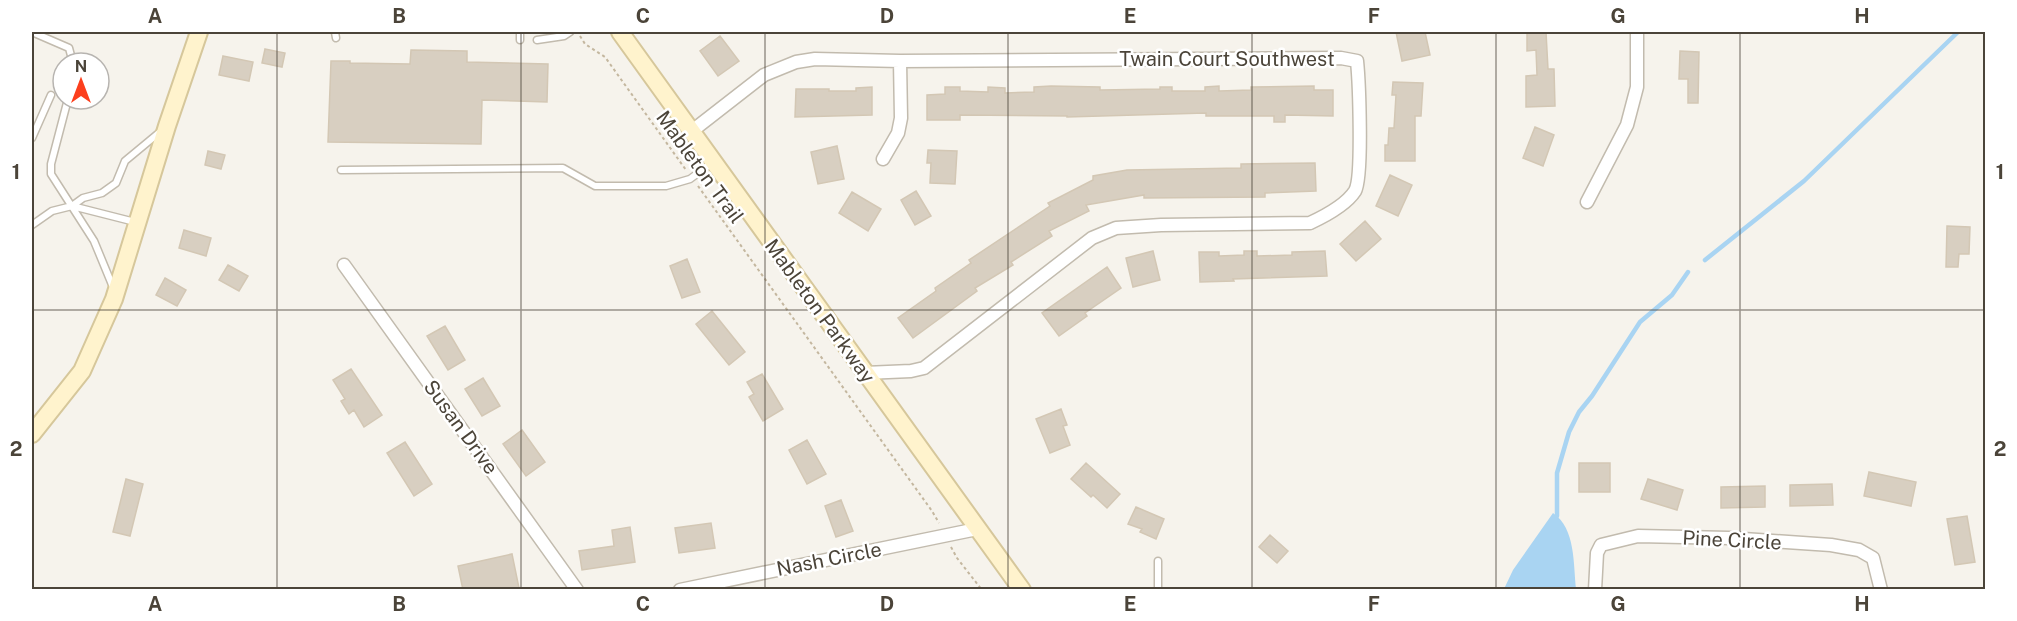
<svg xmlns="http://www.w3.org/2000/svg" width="2017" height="621" font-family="'Public Sans',sans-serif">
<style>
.water{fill:#a9d4f2}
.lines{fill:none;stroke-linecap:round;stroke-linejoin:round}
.stream{stroke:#a9d4f2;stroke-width:4.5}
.building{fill:#d8cfc1;stroke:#d3c7b4;stroke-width:1.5}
.lane-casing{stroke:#c2bbae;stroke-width:9}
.street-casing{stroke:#c2bbae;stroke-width:15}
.secondary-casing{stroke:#d6c79b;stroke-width:20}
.path{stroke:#c4b79f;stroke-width:2;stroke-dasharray:3 3;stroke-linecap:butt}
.lane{stroke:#fff;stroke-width:6}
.street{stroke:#fff;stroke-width:12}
.secondary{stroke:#fff3cd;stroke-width:16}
.grid{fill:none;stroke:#4b4439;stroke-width:1.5;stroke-opacity:0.55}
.labels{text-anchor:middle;stroke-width:5;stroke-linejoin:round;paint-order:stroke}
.street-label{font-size:20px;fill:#4b4439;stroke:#fff}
.neatline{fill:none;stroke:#4b4439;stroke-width:2}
.grid-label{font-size:20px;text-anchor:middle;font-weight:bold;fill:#4b4439}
</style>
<rect width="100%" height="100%" fill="#f6f3ec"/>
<path class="water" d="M 1553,513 C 1576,529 1573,564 1576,589 L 1504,589 L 1513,570 Z"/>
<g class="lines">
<path class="stream" d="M 1705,260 L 1804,181 L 1958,32
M 1557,516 L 1557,473 L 1569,432 L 1579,412 L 1592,396 L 1640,322 L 1672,295 L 1688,272"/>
</g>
<path class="building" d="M 1396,32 L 1425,32 L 1430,55 L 1402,61 Z
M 1527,32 L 1546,32 L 1548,69 L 1554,69 L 1555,106 L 1526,107 L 1526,76 L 1537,75 L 1536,50 L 1527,51 Z
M 720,36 L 739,61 L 718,76 L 700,51 Z
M 265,49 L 285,53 L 282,67 L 262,63 Z
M 411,50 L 467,51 L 467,62 L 548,64 L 547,102 L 482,100 L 481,144 L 328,142 L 331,61 L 350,61 L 350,63 L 410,64 Z
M 1680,51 L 1699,52 L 1698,103 L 1688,103 L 1688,79 L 1679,79 Z
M 223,56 L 253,62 L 249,81 L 219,75 Z
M 1393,82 L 1423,83 L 1421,116 L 1415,116 L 1415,161 L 1385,161 L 1385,145 L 1388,145 L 1389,128 L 1394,128 L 1396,95 L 1392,95 Z
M 1051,86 L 1100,87 L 1100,90 L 1160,89 L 1160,87 L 1172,87 L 1172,91 L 1205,91 L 1205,87 L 1219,86 L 1219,91 L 1251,90 L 1251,87 L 1314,86 L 1314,90 L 1333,90 L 1333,116 L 1285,115 L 1285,122 L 1274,122 L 1274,116 L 1206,116 L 1206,113 L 1067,117 L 1067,116 L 960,115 L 960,120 L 927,120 L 927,95 L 945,94 L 945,87 L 960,87 L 960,91 L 988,92 L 988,87 L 1005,88 L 1005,93 L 1034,92 L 1034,87 Z
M 872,87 L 872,115 L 795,117 L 796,89 L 829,89 L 829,91 L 856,91 L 856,88 Z
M 1535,127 L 1554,135 L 1543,166 L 1523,158 Z
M 837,146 L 844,179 L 818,184 L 811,152 Z
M 928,150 L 957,151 L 955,184 L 930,183 L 931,163 L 927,163 Z
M 208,151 L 225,155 L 221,169 L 205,165 Z
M 1315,163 L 1316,191 L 1265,193 L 1265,197 L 1144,198 L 1144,195 L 1086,205 L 1089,211 L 1049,231 L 1052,236 L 1011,262 L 1013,265 L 975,288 L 977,291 L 913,338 L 898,318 L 936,291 L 935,288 L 971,263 L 969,260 L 1050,206 L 1048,203 L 1093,180 L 1093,176 L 1127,170 L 1241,168 L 1241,164 Z
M 1390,175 L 1412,185 L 1398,216 L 1376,206 Z
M 916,191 L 931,216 L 915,225 L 901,200 Z
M 852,192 L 881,209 L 868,231 L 839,213 Z
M 1365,221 L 1381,239 L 1356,261 L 1340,244 Z
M 1947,226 L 1970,227 L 1969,254 L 1959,254 L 1958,267 L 1946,267 Z
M 184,230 L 211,238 L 206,256 L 179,248 Z
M 1153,251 L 1160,280 L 1133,287 L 1126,258 Z
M 1244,251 L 1257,251 L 1257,256 L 1292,255 L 1292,252 L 1325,251 L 1327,276 L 1233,279 L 1234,281 L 1200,282 L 1199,252 L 1219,252 L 1219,256 L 1244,255 Z
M 687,259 L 700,292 L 682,298 L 670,266 Z
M 228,265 L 248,276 L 239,291 L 219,280 Z
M 1107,267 L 1121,288 L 1085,313 L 1087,316 L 1059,336 L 1042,313 Z
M 165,278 L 186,290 L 177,306 L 156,295 Z
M 712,311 L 745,352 L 729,365 L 696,324 Z
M 445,326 L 465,360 L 448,370 L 427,336 Z
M 351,369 L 382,415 L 364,427 L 354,410 L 349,414 L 341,401 L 345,399 L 333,380 Z
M 762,374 L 783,409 L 763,421 L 749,397 L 754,394 L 747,382 Z
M 483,378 L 500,406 L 482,416 L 465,389 Z
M 1061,409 L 1067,425 L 1063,426 L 1070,445 L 1050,453 L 1036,419 Z
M 522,430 L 545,462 L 526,476 L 503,444 Z
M 807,440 L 826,474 L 807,484 L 789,450 Z
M 405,442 L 432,484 L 414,496 L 387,453 Z
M 1086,463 L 1120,494 L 1107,508 L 1093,495 L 1091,497 L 1071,479 Z
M 1579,463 L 1610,463 L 1610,492 L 1579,492 Z
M 1869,472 L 1916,482 L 1911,506 L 1864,496 Z
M 126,479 L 143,484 L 130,536 L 113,532 Z
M 1648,479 L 1683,490 L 1677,510 L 1641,499 Z
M 1832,484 L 1833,505 L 1790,506 L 1790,485 Z
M 1765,486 L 1765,507 L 1721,508 L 1721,487 Z
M 841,500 L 853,531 L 836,537 L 825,506 Z
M 1136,507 L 1164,519 L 1156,539 L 1140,532 L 1142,529 L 1128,524 Z
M 1967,516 L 1975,562 L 1955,565 L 1947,519 Z
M 711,523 L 715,548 L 679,553 L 675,528 Z
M 630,527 L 635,562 L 582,570 L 579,551 L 614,546 L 612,530 Z
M 1270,535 L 1288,551 L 1277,563 L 1259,547 Z
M 512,554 L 519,588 L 463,590 L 458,566 Z"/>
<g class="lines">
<defs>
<path id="lane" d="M 32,32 L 69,48 L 73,63
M 335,32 L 336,38
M 520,40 L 520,32
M 537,40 L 564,36 L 570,32
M 68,99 L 51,164 L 51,174 L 94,241 L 113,287
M 32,138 L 51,95
M 341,170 L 563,168 L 595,186 L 666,186 L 690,179 L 713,162
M 72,206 L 83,198 L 102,193 L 116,183 L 125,161 L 160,132
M 32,225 L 52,211 L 72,206 L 135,222
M 1158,561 L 1158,590"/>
<path id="street" d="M 692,131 L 764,75 L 796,62 L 815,59 L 900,61 L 1341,58 L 1357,61 C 1359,81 1363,177 1355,191 C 1346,205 1325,216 1310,223 L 1161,225 L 1116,228 L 1092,238 L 924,368 L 911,371 L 865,373
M 883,159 L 898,133 L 901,118 L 900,61
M 1587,202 L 1627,125 L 1637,87 L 1637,32
M 344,265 L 577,590
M 680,590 L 977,529
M 1595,590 L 1597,553 L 1601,545 L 1638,536 L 1729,538 L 1831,545 L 1859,550 L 1873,558 L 1881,590"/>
<path id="secondary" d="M 620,32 L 1022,590
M 32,434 L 82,371 L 114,299 L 167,126 L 199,32"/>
</defs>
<use href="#lane" class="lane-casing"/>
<use href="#street" class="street-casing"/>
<use href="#secondary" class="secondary-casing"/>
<path class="path" d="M 580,36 L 585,44 L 605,57 L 686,170
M 698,186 L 932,511 L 939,523
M 951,547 L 957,558 L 982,590"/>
<use href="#lane" class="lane"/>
<use href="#street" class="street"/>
<use href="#secondary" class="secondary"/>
</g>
<path class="grid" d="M 277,32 L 277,590M 521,32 L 521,590M 765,32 L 765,590M 1008,32 L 1008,590M 1252,32 L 1252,590M 1496,32 L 1496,590M 1740,32 L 1740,590M 32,310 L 1986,310"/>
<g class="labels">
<g class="street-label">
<text x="1227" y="66">Twain Court Southwest</text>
<text transform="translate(700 167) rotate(54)" y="7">Mableton Trail</text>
<text transform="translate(820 311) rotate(54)" y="7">Mableton Parkway</text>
<text transform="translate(461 427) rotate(54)" y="7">Susan Drive</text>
<text transform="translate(1732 540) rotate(3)" y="7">Pine Circle</text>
<text transform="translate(829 559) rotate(-11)" y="7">Nash Circle</text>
</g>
</g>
<rect width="2017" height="621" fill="none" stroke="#ffffff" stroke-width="66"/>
<g transform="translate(81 81)"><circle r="28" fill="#ffffff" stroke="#b7b4b0" stroke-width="1.5"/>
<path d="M0-4.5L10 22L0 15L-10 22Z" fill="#fc3f1d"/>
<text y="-9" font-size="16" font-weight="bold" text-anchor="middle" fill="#4b4439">N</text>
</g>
<rect x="33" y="33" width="1951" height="555" class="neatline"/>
<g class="grid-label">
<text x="155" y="23">A</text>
<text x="399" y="23">B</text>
<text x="643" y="23">C</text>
<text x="887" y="23">D</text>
<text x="1130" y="23">E</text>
<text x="1374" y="23">F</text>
<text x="1618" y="23">G</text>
<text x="1862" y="23">H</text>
<text x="16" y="179">1</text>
<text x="2000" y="179">1</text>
<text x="16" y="456">2</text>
<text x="2000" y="456">2</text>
<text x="155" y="611">A</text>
<text x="399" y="611">B</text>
<text x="643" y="611">C</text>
<text x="887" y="611">D</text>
<text x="1130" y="611">E</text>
<text x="1374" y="611">F</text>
<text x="1618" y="611">G</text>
<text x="1862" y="611">H</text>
</g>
</svg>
